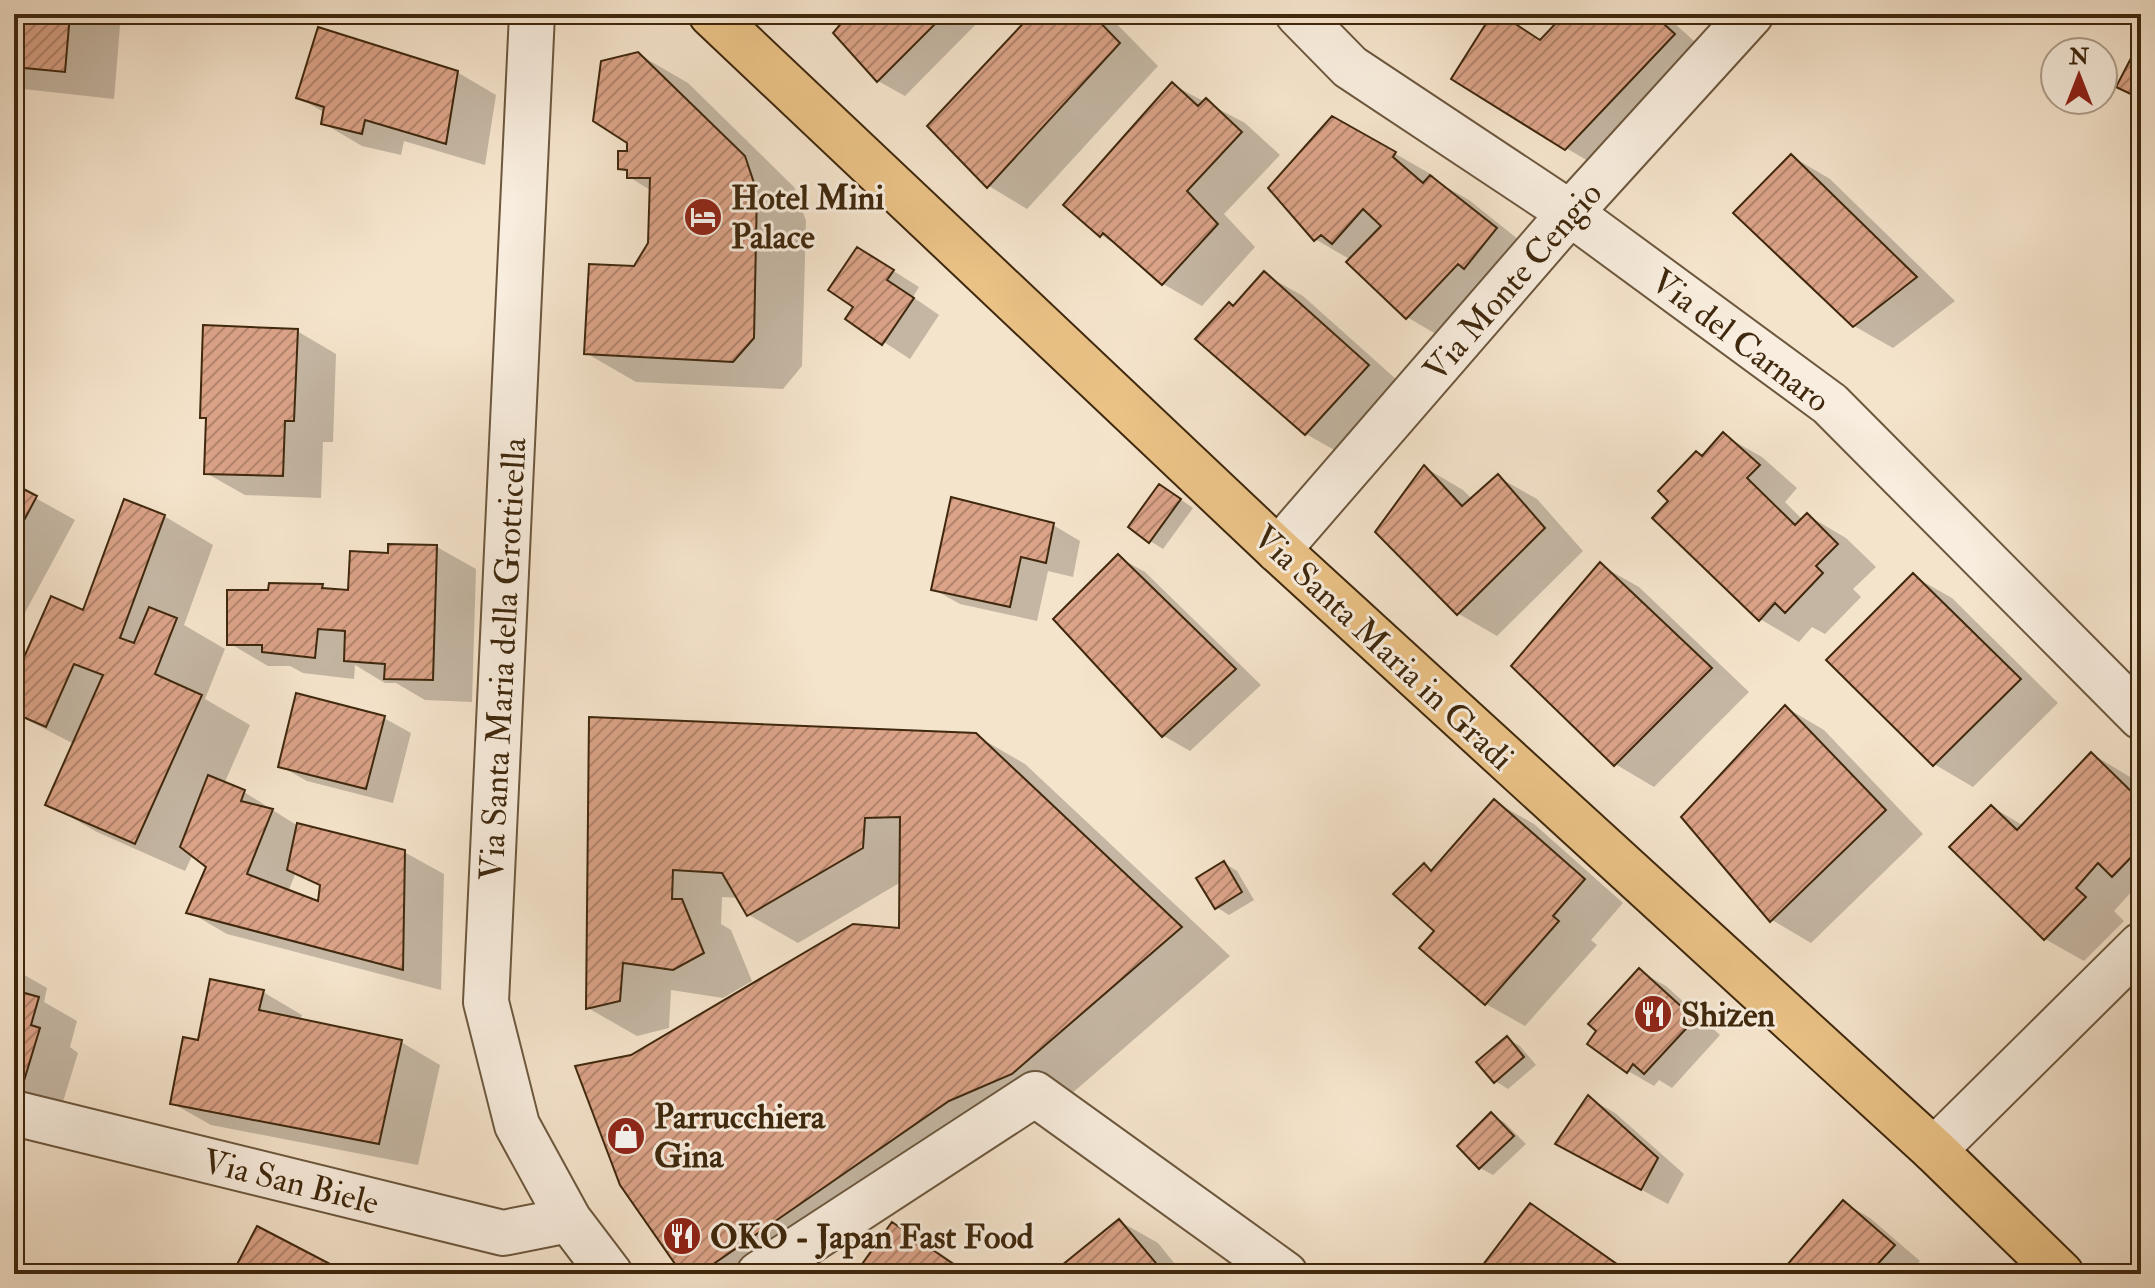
<svg xmlns="http://www.w3.org/2000/svg" width="2155" height="1288" font-family="'IM FELL Double Pica',serif">
<style>
.shadow{fill:#0003;fill-rule:evenodd}
.building{fill:url(#building-hatch);stroke:#3f280d;stroke-width:2}
.lines{fill:none;stroke-linecap:round;stroke-linejoin:round}
.minor-casing{stroke:#6c573d;stroke-width:48}
.major-casing{stroke:#3f280d;stroke-width:48}
.minor{stroke:#f8edde;stroke-width:44}
.major{stroke:#eac286;stroke-width:44}
.labels{text-anchor:middle;stroke-width:6;stroke-linejoin:round;paint-order:stroke}
.poi-label{font-size:34px;font-weight:bold;fill:#3f280d;stroke:#f8edde;text-anchor:start}
.street-label{font-size:34px;fill:#3f280d;stroke:#f8edde}
</style>
<defs>
<pattern id="building-hatch" width="6" height="6" patternUnits="userSpaceOnUse" patternTransform="scale(2)"><rect width="6" height="6" fill="#dba388"/><path d="M-1 1l2-2M0 6l6-6M5 7l2-2" fill="none" stroke="#b3856e"/></pattern>
</defs>
<rect width="100%" height="100%" fill="#f5e4cc"/>
<filter id="stains"><feTurbulence type="fractalNoise" baseFrequency=".0025" numOctaves="4"/><feColorMatrix values="0 0 0 0 .2 0 0 0 0 .09 0 0 0 0 .02 0 0 0 .5 -.17"/></filter>
<radialGradient id="worn" r=".72"><stop offset=".6" stop-color="#630" stop-opacity="0"/><stop offset="1" stop-color="#630" stop-opacity=".3"/></radialGradient>
<path class="shadow" d="M 14,14 L 121,14 L 114,99 L 14,88 Z
M 852,14 L 986,14 L 905,96 L 878,81 L 836,33 Z
M 1035,14 L 1107,14 L 1158,66 L 1027,209 L 989,186 L 930,126 Z
M 1494,14 L 1542,41 L 1562,20 L 1556,14 L 1664,14 L 1713,58 L 1605,171 L 1566,148 Z
M 2026,14 L 2073,14 L 2046,25 Z
M 638,54 L 688,83 L 794,187 L 806,221 L 802,366 L 783,389 L 636,382 L 586,353 L 650,243 L 652,191 L 629,177 L 629,173 L 620,168 L 629,153 Z
M 457,72 L 496,95 L 485,165 L 404,141 L 401,155 L 362,146 L 323,123 L 325,113 L 298,97 Z
M 1173,85 L 1245,123 L 1280,155 L 1224,214 L 1255,247 L 1202,306 L 1163,284 L 1123,249 L 1101,235 Z
M 1333,118 L 1434,176 L 1432,179 L 1469,200 L 1534,252 L 1446,340 L 1407,317 L 1351,260 L 1315,239 Z
M 1791,156 L 1830,179 L 1955,301 L 1893,348 L 1854,326 Z
M 884,265 L 919,287 L 913,297 L 939,315 L 910,359 L 847,318 Z
M 1264,274 L 1303,296 L 1406,388 L 1345,456 L 1306,434 L 1234,308 Z
M 297,331 L 336,354 L 333,442 L 323,442 L 321,498 L 245,495 L 206,473 L 208,420 L 202,417 Z
M 1723,435 L 1762,457 L 1797,488 L 1785,502 L 1803,520 L 1807,515 L 1846,538 L 1876,567 L 1853,589 L 1861,597 L 1825,634 L 1812,627 L 1799,642 L 1760,619 L 1703,458 Z
M 1424,467 L 1463,490 L 1472,499 L 1498,477 L 1537,499 L 1583,551 L 1497,636 L 1459,614 L 1377,532 Z
M 14,486 L 75,520 L 14,633 Z
M 1173,494 L 1193,508 L 1163,549 L 1150,541 Z
M 164,516 L 213,545 L 184,625 L 225,649 L 205,699 L 250,725 L 224,784 L 244,792 L 298,826 L 404,852 L 444,874 L 441,990 L 227,934 L 189,912 L 208,867 L 193,854 L 185,871 L 97,832 L 48,804 L 74,744 L 14,713 L 14,685 L 84,613 ZM 296,872 L 322,887 L 319,903 L 288,892 Z
M 1053,525 L 1080,541 L 1073,577 L 1048,571 L 1037,621 L 960,604 L 933,589 Z
M 437,547 L 476,569 L 472,702 L 425,700 L 396,683 L 385,683 L 355,665 L 354,679 L 303,673 L 290,666 L 268,666 L 229,643 L 270,592 L 322,586 L 332,591 L 349,592 Z
M 1118,557 L 1145,572 L 1261,685 L 1190,751 L 1164,736 L 1055,619 Z
M 1600,565 L 1639,587 L 1749,692 L 1654,787 L 1615,764 Z
M 1913,576 L 1952,598 L 2058,703 L 1973,787 L 1934,764 Z
M 1785,707 L 1824,730 L 1923,834 L 1811,943 L 1772,920 L 1683,817 Z
M 384,718 L 411,733 L 393,803 L 307,781 L 280,766 Z
M 591,719 L 975,735 L 1025,764 L 1230,956 L 1062,1102 L 788,1274 L 684,1274 L 632,1057 L 901,931 L 901,882 L 798,943 L 749,915 L 739,898 L 722,897 L 721,924 L 731,930 L 752,981 L 723,998 L 671,990 L 669,1028 L 637,1036 L 588,1008 Z
M 2092,754 L 2130,777 L 2141,787 L 2141,891 L 2135,888 L 2114,911 L 2124,921 L 2084,961 L 2045,939 L 1992,807 L 2024,826 Z
M 1495,802 L 1534,824 L 1623,903 L 1591,940 L 1597,945 L 1525,1026 L 1486,1004 L 1437,931 L 1425,866 L 1433,871 Z
M 1224,863 L 1237,871 L 1254,900 L 1229,915 L 1216,907 Z
M 14,969 L 47,988 L 44,1002 L 77,1021 L 70,1047 L 78,1053 L 62,1105 L 14,1090 Z
M 1639,971 L 1666,986 L 1720,1035 L 1672,1088 L 1659,1080 L 1654,1086 L 1628,1071 L 1599,1031 Z
M 263,992 L 302,1015 L 300,1021 L 401,1042 L 440,1065 L 418,1165 L 211,1125 L 172,1103 L 199,1043 Z
M 1507,1039 L 1520,1046 L 1536,1065 L 1508,1089 L 1495,1081 Z
M 1589,1098 L 1615,1113 L 1684,1174 L 1668,1204 L 1584,1159 Z
M 1491,1115 L 1504,1122 L 1526,1144 L 1493,1175 L 1480,1168 L 1460,1146 Z
M 1844,1203 L 1870,1218 L 1920,1261 L 1909,1274 L 1787,1274 Z
M 1530,1205 L 1557,1221 L 1633,1274 L 1478,1274 Z
M 1119,1221 L 1158,1243 L 1183,1274 L 1054,1274 Z
M 892,1224 L 931,1247 L 971,1274 L 858,1274 Z
M 257,1229 L 331,1267 L 343,1274 L 235,1274 Z"/>
<path class="building" d="M 14,14 L 70,14 L 65,72 L 14,67 Z
M 849,14 L 945,14 L 877,82 L 833,33 Z
M 1032,14 L 1092,14 L 1120,43 L 987,188 L 927,126 Z
M 1492,14 L 1500,14 L 1540,40 L 1559,20 L 1553,14 L 1653,14 L 1675,34 L 1565,150 L 1451,79 Z
M 318,27 L 458,71 L 446,144 L 365,120 L 362,134 L 321,124 L 324,107 L 296,98 Z
M 2141,39 L 2141,99 L 2116,87 Z
M 638,52 L 745,156 L 757,192 L 754,338 L 733,362 L 584,354 L 589,264 L 634,266 L 648,243 L 650,178 L 627,178 L 627,170 L 618,169 L 618,151 L 627,151 L 627,143 L 593,121 L 601,61 Z
M 1172,82 L 1198,106 L 1206,98 L 1242,132 L 1187,191 L 1218,224 L 1162,285 L 1103,233 L 1100,237 L 1063,205 Z
M 1332,116 L 1396,152 L 1393,157 L 1423,183 L 1430,175 L 1497,228 L 1464,269 L 1458,264 L 1406,319 L 1346,262 L 1381,226 L 1363,209 L 1332,244 L 1321,235 L 1314,241 L 1268,188 Z
M 1791,154 L 1917,277 L 1853,327 L 1733,213 Z
M 857,247 L 894,270 L 887,280 L 914,298 L 882,345 L 845,319 L 853,307 L 828,290 Z
M 1264,271 L 1369,365 L 1305,435 L 1195,339 L 1229,302 L 1233,306 Z
M 203,325 L 298,329 L 294,421 L 285,421 L 283,476 L 204,474 L 206,418 L 200,418 Z
M 1723,432 L 1760,465 L 1747,478 L 1795,525 L 1807,513 L 1838,544 L 1816,566 L 1823,573 L 1785,613 L 1775,603 L 1759,621 L 1652,518 L 1668,501 L 1658,491 L 1696,451 L 1702,456 Z
M 1424,465 L 1462,506 L 1498,474 L 1545,528 L 1457,615 L 1375,532 Z
M 14,484 L 37,496 L 14,539 Z
M 1159,484 L 1181,499 L 1149,543 L 1128,527 Z
M 951,497 L 1054,523 L 1046,563 L 1021,557 L 1010,607 L 931,590 Z
M 124,499 L 165,515 L 120,638 L 134,643 L 149,607 L 177,618 L 155,674 L 202,695 L 135,844 L 45,805 L 103,675 L 74,664 L 46,727 L 14,713 L 14,680 L 51,596 L 83,610 Z
M 388,544 L 437,545 L 433,680 L 384,679 L 385,664 L 344,661 L 345,631 L 318,629 L 315,658 L 262,652 L 262,645 L 227,645 L 227,590 L 268,590 L 269,583 L 323,584 L 322,588 L 348,590 L 350,551 L 388,553 Z
M 1118,554 L 1236,669 L 1162,737 L 1053,619 Z
M 1600,562 L 1712,668 L 1614,766 L 1511,666 Z
M 1913,573 L 2021,679 L 1933,766 L 1826,660 Z
M 296,693 L 385,716 L 366,789 L 278,767 Z
M 1785,705 L 1886,810 L 1770,922 L 1681,817 Z
M 589,717 L 976,733 L 1182,927 L 1012,1074 L 949,1101 L 699,1274 L 682,1274 L 620,1185 L 575,1066 L 631,1055 L 853,924 L 899,928 L 900,817 L 865,818 L 863,848 L 747,916 L 722,873 L 673,870 L 672,899 L 682,899 L 704,953 L 673,970 L 623,963 L 620,1001 L 586,1009 Z
M 2091,752 L 2141,801 L 2141,847 L 2112,877 L 2098,863 L 2076,888 L 2086,897 L 2044,940 L 1949,847 L 1991,805 L 2017,830 Z
M 208,775 L 245,790 L 241,801 L 273,809 L 247,874 L 318,901 L 320,885 L 287,870 L 297,823 L 405,850 L 403,970 L 186,913 L 206,867 L 180,847 Z
M 1494,799 L 1585,879 L 1553,916 L 1559,921 L 1485,1005 L 1419,948 L 1434,931 L 1393,894 L 1424,863 L 1431,871 Z
M 1224,861 L 1242,892 L 1215,909 L 1196,878 Z
M 1639,968 L 1695,1019 L 1644,1074 L 1633,1064 L 1627,1073 L 1587,1044 L 1596,1031 L 1588,1024 Z
M 210,979 L 264,990 L 259,1010 L 402,1040 L 379,1144 L 170,1104 L 183,1037 L 198,1040 Z
M 14,990 L 39,997 L 31,1025 L 40,1028 L 23,1084 L 14,1081 Z
M 1507,1036 L 1524,1057 L 1494,1083 L 1476,1062 Z
M 1588,1095 L 1658,1158 L 1641,1190 L 1555,1144 Z
M 1491,1112 L 1514,1136 L 1479,1169 L 1457,1146 Z
M 1843,1200 L 1895,1245 L 1874,1268 L 1880,1274 L 1784,1274 L 1781,1272 Z
M 1530,1203 L 1631,1274 L 1476,1274 Z
M 1119,1219 L 1165,1274 L 1051,1274 Z
M 892,1222 L 968,1274 L 855,1274 Z
M 257,1226 L 332,1265 L 328,1274 L 232,1274 Z"/>
<g class="lines">
<defs>
<path id="minor" d="M 532,14 L 486,1002 L 517,1125 L 569,1220 L 610,1274
M 1298,14 L 1350,67 L 1570,213 L 1830,404 L 2141,717
M 1278,550 L 1570,213 L 1751,14
M 14,1113 L 503,1233 L 569,1220
M 1934,1150 L 2141,945
M 759,1274 L 1035,1094 L 1285,1274"/>
<path id="major" d="M 711,14 L 1278,550 L 1934,1150 L 2061,1274"/>
</defs>
<use href="#minor" class="minor-casing"/>
<use href="#major" class="major-casing"/>
<use href="#minor" class="minor"/>
<use href="#major" class="major"/>
</g>
<defs>
<symbol id="hotel-disc" viewBox="-11 -11 22 22"><circle r="9.5" fill="#8f2418" stroke="#f8edde"/><path d="M-6-4.5h1.5V1H6V5H4.5V3h-9V5H-6ZM-4 0a1.8 1.8 0 1 1 3.6 0ZM.5 0V-2.5h3Q6-2.5 6 0Z" fill="#fff"/></symbol>
<symbol id="restaurant-disc" viewBox="-11 -11 22 22"><circle r="9.5" fill="#8f2418" stroke="#f8edde"/><path d="M-5-6h1v4h1v-4h1v4h1v-4h1v5L-1.5 .5V6h-2V.5L-5-1ZM5-6V6H3V1.5H1.5Q1.5-4 5-6Z" fill="#fff"/></symbol>
<symbol id="shop-disc" viewBox="-11 -11 22 22"><circle r="9.5" fill="#8f2418" stroke="#f8edde"/><path d="M-5-2.5h2.3a2.7 3.5 0 0 1 5.4 0H5L5.5 6h-11ZM-1.5-2.5h3a1.5 2.3 0 0 0-3 0Z" fill="#fff"/></symbol>
</defs>
<g fill-rule="evenodd">
<use href="#hotel-disc" x="681" y="195" width="44" height="44"/>
<use href="#restaurant-disc" x="1631" y="992" width="44" height="44"/>
<use href="#shop-disc" x="604" y="1114" width="44" height="44"/>
<use href="#restaurant-disc" x="660" y="1214" width="44" height="44"/>
</g>
<g class="labels">
<g class="poi-label">
<text x="731" y="209">Hotel Mini<tspan x="731" dy="39">Palace</tspan></text>
<text x="1681" y="1026">Shizen</text>
<text x="654" y="1128">Parrucchiera<tspan x="654" dy="39">Gina</tspan></text>
<text x="710" y="1248">OKO - Japan Fast Food</text>
</g>
<g class="street-label">
<text transform="translate(1512 281) rotate(-49)" y="12">Via Monte Cengio</text>
<text transform="translate(1741 340) rotate(37)" y="12">Via del Carnaro</text>
<text transform="translate(1384 647) rotate(43)" y="12">Via Santa Maria in Gradi</text>
<text transform="translate(502 659) rotate(-87)" y="12">Via Santa Maria della Grotticella</text>
<text transform="translate(291 1181) rotate(14)" y="12">Via San Biele</text>
</g>
</g>
<rect width="2155" height="1288" fill="none" stroke="#f5e4cc" stroke-width="48"/>
<rect x="16" y="16" width="2123" height="1256" fill="none" stroke="#3f280d" stroke-width="4"/>
<rect x="24" y="24" width="2107" height="1240" fill="none" stroke="#3f280d" stroke-width="2"/>
<g transform="translate(2079 76)"><circle r="38" fill="#f8edde" stroke="#ae9e8a" stroke-width="2"/>
<path d="M0-6L14 30L0 20L-14 30Z" fill="#8f2418"/>
<text y="-12" font-size="22" font-weight="bold" text-anchor="middle" fill="#3f280d">N</text>
</g>
<rect width="100%" height="100%" filter="url(#stains)"/>
<rect width="100%" height="100%" fill="url(#worn)"/>
</svg>
